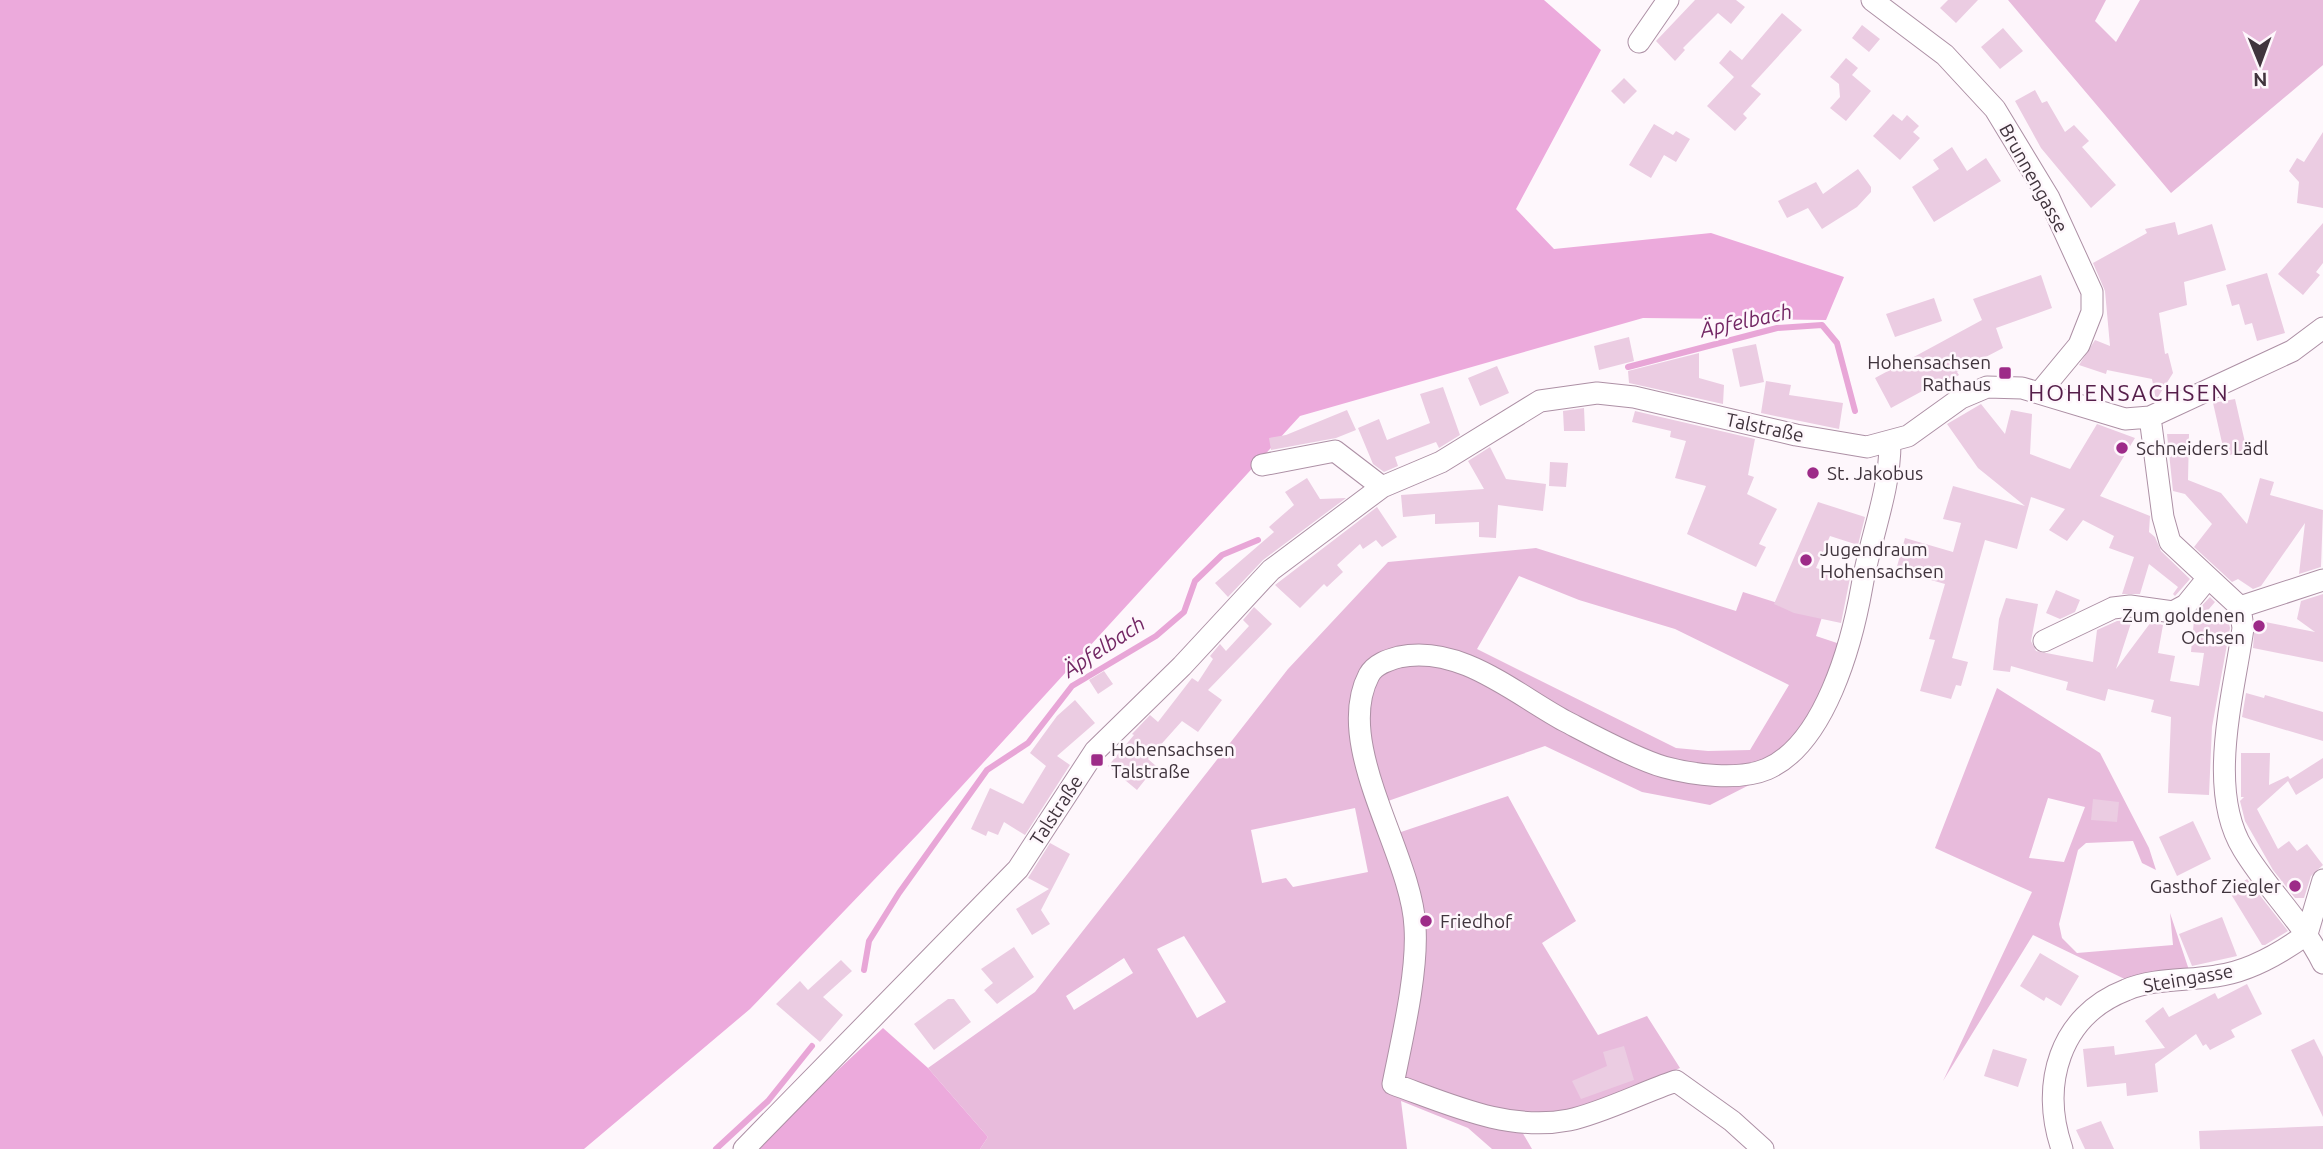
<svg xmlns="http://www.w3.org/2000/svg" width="2323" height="1149" font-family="Ubuntu,sans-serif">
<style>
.green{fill:#e8bbdc;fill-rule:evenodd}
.forest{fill:#ecaadc}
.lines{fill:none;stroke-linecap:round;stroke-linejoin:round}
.stream{stroke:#e8a6d7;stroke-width:6}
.building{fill:#ebcce2}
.minor-casing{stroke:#ad90a5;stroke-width:23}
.minor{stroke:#fff;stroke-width:21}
.poi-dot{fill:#9d2b88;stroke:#fef7fc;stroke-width:2.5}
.labels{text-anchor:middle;stroke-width:5;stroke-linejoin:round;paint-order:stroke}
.street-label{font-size:19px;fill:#40343d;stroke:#fef7fc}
.poi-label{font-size:19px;fill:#40343d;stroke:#fef7fc;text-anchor:start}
.water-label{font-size:21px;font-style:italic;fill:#732764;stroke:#fef7fc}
.quarter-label{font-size:23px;letter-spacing:2px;fill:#551e4a;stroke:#fef7fc}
</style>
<rect width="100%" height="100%" fill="#fef7fc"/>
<path class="green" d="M 2008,0 L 2106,0 L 2095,21 L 2116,42 L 2140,0 L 2323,0 L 2323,65 L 2171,193 Z
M 1536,548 L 1736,611 L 1743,592 L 1822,617 L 1816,636 L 1858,650 L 1825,724 L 1763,778 L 1710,805 L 1642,792 L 1545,746 L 1388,801 L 1398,833 L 1508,796 L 1576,921 L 1542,943 L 1598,1035 L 1647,1016 L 1680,1068 L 1573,1113 L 1510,1111 L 1532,1149 L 1492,1149 L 1468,1128 L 1401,1101 L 1407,1149 L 980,1149 L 988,1137 L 928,1068 L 1035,992 L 1288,669 L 1388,562 ZM 1519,576 L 1579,600 L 1675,629 L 1789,685 L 1750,750 L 1708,751 L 1676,748 L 1477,649 ZM 1355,808 L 1368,872 L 1293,887 L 1286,878 L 1262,883 L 1251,830 ZM 1184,936 L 1226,1002 L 1197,1018 L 1157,949 ZM 1124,958 L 1133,973 L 1074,1010 L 1066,996 Z
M 1997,688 L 2100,753 L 2149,848 L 2156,870 L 2142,863 L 2133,841 L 2086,843 L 2078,850 L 2059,924 L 2062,938 L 2077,953 L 2173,945 L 2170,913 L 2189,970 L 2133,983 L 2033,935 L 1943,1081 L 2032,892 L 1935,848 ZM 2048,798 L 2085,807 L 2064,862 L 2029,858 Z"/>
<path class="forest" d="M 0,0 L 1544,0 L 1601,50 L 1516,209 L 1554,249 L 1711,233 L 1844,277 L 1826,320 L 1643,318 L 1300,416 L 919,833 L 750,1009 L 584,1149 L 0,1149 Z
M 883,1028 L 928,1068 L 988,1137 L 980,1149 L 753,1149 Z"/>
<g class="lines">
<path class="stream" d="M 1628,367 L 1777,328 L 1822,325 L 1837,343 L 1855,411
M 864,970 L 869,941 L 899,893 L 987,770 L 1028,743 L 1072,686 L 1156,636 L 1184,612 L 1195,581 L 1222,555 L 1258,540
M 716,1149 L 768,1101 L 812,1046"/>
</g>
<path class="building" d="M 1695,0 L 1736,0 L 1745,7 L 1731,24 L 1718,13 L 1683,48 L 1685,50 L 1675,61 L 1656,41 Z
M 1948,0 L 1978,0 L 1956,23 L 1940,8 Z
M 1782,13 L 1802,30 L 1751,86 L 1761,94 L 1743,114 L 1747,118 L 1735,131 L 1707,106 L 1734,77 L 1719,63 L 1730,50 L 1742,60 Z
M 1862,25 L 1880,39 L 1869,52 L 1852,38 Z
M 2003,28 L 2023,51 L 2000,69 L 1981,47 Z
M 1846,58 L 1858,68 L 1852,75 L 1871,91 L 1846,121 L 1830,108 L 1840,97 L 1839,84 L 1830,77 Z
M 1624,78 L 1637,91 L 1624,104 L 1611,91 Z
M 2035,90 L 2042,103 L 2047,101 L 2065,132 L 2074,125 L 2089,141 L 2082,147 L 2116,185 L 2091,208 L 2041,148 L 2015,101 Z
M 1893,114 L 1902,121 L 1907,115 L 1919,126 L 1913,132 L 1920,138 L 1900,160 L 1873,136 Z
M 1654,124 L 1673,135 L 1676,131 L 1690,139 L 1676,162 L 1664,155 L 1651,178 L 1629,165 Z
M 2323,132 L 2323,208 L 2297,203 L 2299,182 L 2289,171 L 2297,158 L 2304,162 Z
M 1952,147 L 1967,171 L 1986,158 L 2001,181 L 1934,222 L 1912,187 L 1939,169 L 1933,160 Z
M 1858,169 L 1871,187 L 1871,192 L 1857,207 L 1822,229 L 1808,208 L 1787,218 L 1778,201 L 1816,182 L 1823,194 Z
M 2175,222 L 2178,235 L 2212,224 L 2226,270 L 2184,282 L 2187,305 L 2159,313 L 2165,354 L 2168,353 L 2173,373 L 2156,400 L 2152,379 L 2107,370 L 2106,374 L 2079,365 L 2095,340 L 2110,346 L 2105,291 L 2093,263 L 2147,233 L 2145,229 Z
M 2323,223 L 2323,263 L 2316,272 L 2320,275 L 2303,295 L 2278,274 Z
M 2267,273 L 2285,333 L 2257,341 L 2252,323 L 2245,325 L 2239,304 L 2232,306 L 2226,285 Z
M 2041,275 L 2052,308 L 1996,328 L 2003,348 L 1957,372 L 1959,375 L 1941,386 L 1939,382 L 1891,408 L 1875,378 L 1982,320 L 1973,299 Z
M 1934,298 L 1942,321 L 1895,337 L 1886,314 Z
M 1629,337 L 1634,361 L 1599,370 L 1594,346 Z
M 1756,344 L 1764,382 L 1740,387 L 1732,349 Z
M 1699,353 L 1699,378 L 1724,385 L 1723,404 L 1629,383 L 1628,371 Z
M 1497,366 L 1509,393 L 1480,406 L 1468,378 Z
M 1766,381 L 1791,385 L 1789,395 L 1843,403 L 1839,429 L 1761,413 Z
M 1443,387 L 1460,435 L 1439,448 L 1436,442 L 1395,457 L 1398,466 L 1384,472 L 1373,464 L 1358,428 L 1379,419 L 1387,440 L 1430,423 L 1420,394 Z
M 2235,399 L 2247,451 L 2225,456 L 2213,403 Z
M 1981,404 L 2005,434 L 2011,410 L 2032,414 L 2030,454 L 2070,469 L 2097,424 L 2135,438 L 2100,496 L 2150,516 L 2149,532 L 2155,537 L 2161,551 L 2190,579 L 2175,596 L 2173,594 L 2178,587 L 2149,564 L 2140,594 L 2122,594 L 2134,557 L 2109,548 L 2114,536 L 2083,520 L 2067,541 L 2049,530 L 2065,509 L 2031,497 L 2017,549 L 1985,540 L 1952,658 L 1968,662 L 1961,686 L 1956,685 L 1951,699 L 1920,691 L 1935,640 L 1929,639 L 1945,584 L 1896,570 L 1905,538 L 1953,552 L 1961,523 L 1943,519 L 1953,486 L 2025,506 L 1978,468 L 1947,424 Z
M 1584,408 L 1585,431 L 1564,431 L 1563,411 Z
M 1347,410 L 1356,430 L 1336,438 L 1271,450 L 1269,438 L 1286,435 Z
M 1635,411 L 1755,439 L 1748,475 L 1754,477 L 1747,494 L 1777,509 L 1759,544 L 1766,547 L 1756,567 L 1687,534 L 1706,486 L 1675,478 L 1686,441 L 1670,437 L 1671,431 L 1632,422 Z
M 2167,434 L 2189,434 L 2188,480 L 2221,493 L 2247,524 L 2260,478 L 2274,482 L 2270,495 L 2323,510 L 2321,567 L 2299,574 L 2305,523 L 2261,586 L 2253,589 L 2238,579 L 2232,582 L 2194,547 L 2212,524 L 2185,494 L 2173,491 Z
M 1490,447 L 1506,479 L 1546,484 L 1543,511 L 1498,505 L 1496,538 L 1479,537 L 1479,522 L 1435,524 L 1435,514 L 1403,517 L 1401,495 L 1484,489 L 1468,461 Z
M 1550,462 L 1568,463 L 1566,487 L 1549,486 Z
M 1307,478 L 1320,499 L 1346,498 L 1263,560 L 1228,597 L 1215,583 L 1274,532 L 1269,527 L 1294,505 L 1285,492 Z
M 1818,502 L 1865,517 L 1858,545 L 1830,536 L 1816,568 L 1850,578 L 1841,623 L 1794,613 L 1774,604 Z
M 1377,507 L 1397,537 L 1382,547 L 1376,540 L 1363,549 L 1360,544 L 1337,565 L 1343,572 L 1327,587 L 1324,584 L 1300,608 L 1275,585 Z
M 2056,590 L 2080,600 L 2075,612 L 2060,619 L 2046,613 Z
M 2323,594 L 2323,662 L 2253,648 L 2255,620 L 2315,632 L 2297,619 L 2301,601 Z
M 2210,597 L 2215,602 L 2203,616 L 2228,619 L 2230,628 L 2212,727 L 2209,795 L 2168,793 L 2171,717 L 2151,712 L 2154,700 L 2108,689 L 2105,701 L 2066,690 L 2068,682 L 2011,666 L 2010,672 L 1993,670 L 1999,619 L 2006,598 L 2038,604 L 2031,641 L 2036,651 L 2093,662 L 2097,630 L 2117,621 L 2132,620 L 2116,669 L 2151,622 L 2163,625 L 2158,653 L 2175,656 L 2170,681 L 2199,686 L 2204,653 L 2191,652 L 2194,620 L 2191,617 Z
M 1254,607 L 1272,624 L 1208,690 L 1222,700 L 1198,732 L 1182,721 L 1148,759 L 1156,766 L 1137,790 L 1108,766 L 1134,735 L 1132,734 L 1150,715 L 1158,722 L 1192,678 L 1198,682 L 1213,659 L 1210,656 L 1220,644 L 1226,651 L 1249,626 L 1243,620 Z
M 1104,671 L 1113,684 L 1098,694 L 1089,680 Z
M 2246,693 L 2264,698 L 2265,695 L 2323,712 L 2323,741 L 2242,717 Z
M 1075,700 L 1095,723 L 1057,756 L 1070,765 L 1025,835 L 1004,822 L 998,835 L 988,831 L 986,836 L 971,829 L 990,788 L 1023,804 L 1046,766 L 1030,753 L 1057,716 Z
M 2241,753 L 2270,753 L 2269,785 L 2288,776 L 2290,779 L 2323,758 L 2323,778 L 2296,795 L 2288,781 L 2257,809 L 2278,849 L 2289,841 L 2297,851 L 2307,844 L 2323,865 L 2311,876 L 2304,898 L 2295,898 L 2273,870 L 2245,821 L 2240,801 L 2244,797 L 2241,797 Z
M 2093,799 L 2119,802 L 2117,822 L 2091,820 Z
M 2193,821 L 2211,859 L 2177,876 L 2159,837 Z
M 1050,843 L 1070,854 L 1041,910 L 1050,924 L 1032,935 L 1016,909 L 1049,889 L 1028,878 Z
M 2247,879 L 2288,931 L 2265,945 L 2262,945 L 2229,891 Z
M 2222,917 L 2237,956 L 2192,966 L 2179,934 Z
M 1014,947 L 1034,977 L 997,1004 L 984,990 L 993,983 L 981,969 Z
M 2040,953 L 2079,976 L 2061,1006 L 2046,997 L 2044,1001 L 2020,986 Z
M 841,960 L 852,971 L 823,997 L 843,1015 L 820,1042 L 776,1004 L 800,981 L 808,990 Z
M 2247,984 L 2262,1014 L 2231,1030 L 2235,1037 L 2210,1050 L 2206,1044 L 2203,1046 L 2196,1034 L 2155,1064 L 2158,1092 L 2127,1096 L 2126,1083 L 2087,1087 L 2083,1049 L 2114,1046 L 2115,1055 L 2165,1048 L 2145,1021 L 2163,1007 L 2169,1017 L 2215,993 L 2218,999 Z
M 948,999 L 954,999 L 971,1022 L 934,1050 L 914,1024 Z
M 2314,1039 L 2323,1057 L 2323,1117 L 2291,1050 Z
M 1624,1046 L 1634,1080 L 1581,1099 L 1572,1081 L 1607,1066 L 1603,1052 Z
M 1993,1049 L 2027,1059 L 2018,1087 L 1984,1076 Z
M 2101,1121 L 2114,1149 L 2085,1149 L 2076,1130 Z
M 2323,1126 L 2323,1149 L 2200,1149 L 2199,1131 Z"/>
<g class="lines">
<defs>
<path id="minor" d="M 1872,0 L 1945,55 L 1995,109 L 2049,198 L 2092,292 L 2092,312 L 2079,345 L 2040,392
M 1639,42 L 1668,0
M 2150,417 L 2163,517 L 2170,542 L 2240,607 L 2243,628 C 2234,694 2206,789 2243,849 C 2267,889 2302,921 2323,963
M 1262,465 L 1335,451 L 1382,487
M 2240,607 L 2323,580
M 2044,641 L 2113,608 L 2130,606 L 2173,612 L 2186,605 L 2208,578
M 2307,934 L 2323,880
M 744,1149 L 1018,869 L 1095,751 L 1182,666 L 1271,570 L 1382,487 L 1441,462 L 1540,401 L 1597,393 L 1634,397 L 1796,435 L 1867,447 L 1908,436 L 1961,398 L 1987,387 L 2022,388 L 2125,419 L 2150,417 L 2292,351 L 2323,328
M 1763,1149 L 1732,1121 L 1676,1081 C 1643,1092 1602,1113 1569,1120 C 1508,1132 1449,1104 1393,1084 C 1402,1039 1418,972 1415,927 C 1412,854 1332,745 1369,675 C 1375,664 1388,660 1399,657 C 1460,644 1515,694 1565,721 C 1592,735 1636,759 1664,767 C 1693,775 1739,781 1767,769 C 1825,744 1852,643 1862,586 C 1870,538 1890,492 1890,443
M 2062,1149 C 2040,1085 2059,1016 2126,990 C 2154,978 2186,981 2216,976 C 2247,972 2281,953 2307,934"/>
</defs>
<use href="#minor" class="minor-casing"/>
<use href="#minor" class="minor"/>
</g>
<g class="poi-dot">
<rect x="1998" y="366" width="14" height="14" rx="3.5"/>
<circle cx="2122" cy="448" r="7"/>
<circle cx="1813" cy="473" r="7"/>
<circle cx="1806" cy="560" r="7"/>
<circle cx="2259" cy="626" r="7"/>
<rect x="1090" y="753" width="14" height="14" rx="3.5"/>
<circle cx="2295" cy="886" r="7"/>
<circle cx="1426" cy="921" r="7"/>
</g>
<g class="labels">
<g class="street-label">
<text transform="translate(2034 178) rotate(61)" y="7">Brunnengasse</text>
<text transform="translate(1765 427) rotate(12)" y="7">Talstraße</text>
<text transform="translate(1056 810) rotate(-57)" y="7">Talstraße</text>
<text transform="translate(2188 978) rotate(-10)" y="7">Steingasse</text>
</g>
<g class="poi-label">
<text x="1991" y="369" text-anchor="end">Hohensachsen<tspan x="1991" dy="22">Rathaus</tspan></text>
<text x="2136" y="455">Schneiders Lädl</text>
<text x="1827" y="480">St. Jakobus</text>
<text x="1820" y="556">Jugendraum<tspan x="1820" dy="22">Hohensachsen</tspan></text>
<text x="2245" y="622" text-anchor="end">Zum goldenen<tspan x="2245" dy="22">Ochsen</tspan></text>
<text x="1111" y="756">Hohensachsen<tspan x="1111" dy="22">Talstraße</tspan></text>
<text x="2281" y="893" text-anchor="end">Gasthof Ziegler</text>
<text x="1440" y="928">Friedhof</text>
</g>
<g class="water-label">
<text transform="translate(1746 321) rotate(-12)" y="7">Äpfelbach</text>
<text transform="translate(1104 647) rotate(-33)" y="7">Äpfelbach</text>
</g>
<g class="quarter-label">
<text x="2129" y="401">HOHENSACHSEN</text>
</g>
</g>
<g transform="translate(2260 63) rotate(179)" stroke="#fef7fc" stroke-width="5" paint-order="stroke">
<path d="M0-5L12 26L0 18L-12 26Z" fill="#40343d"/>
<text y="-10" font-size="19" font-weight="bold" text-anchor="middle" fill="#40343d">N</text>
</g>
</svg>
